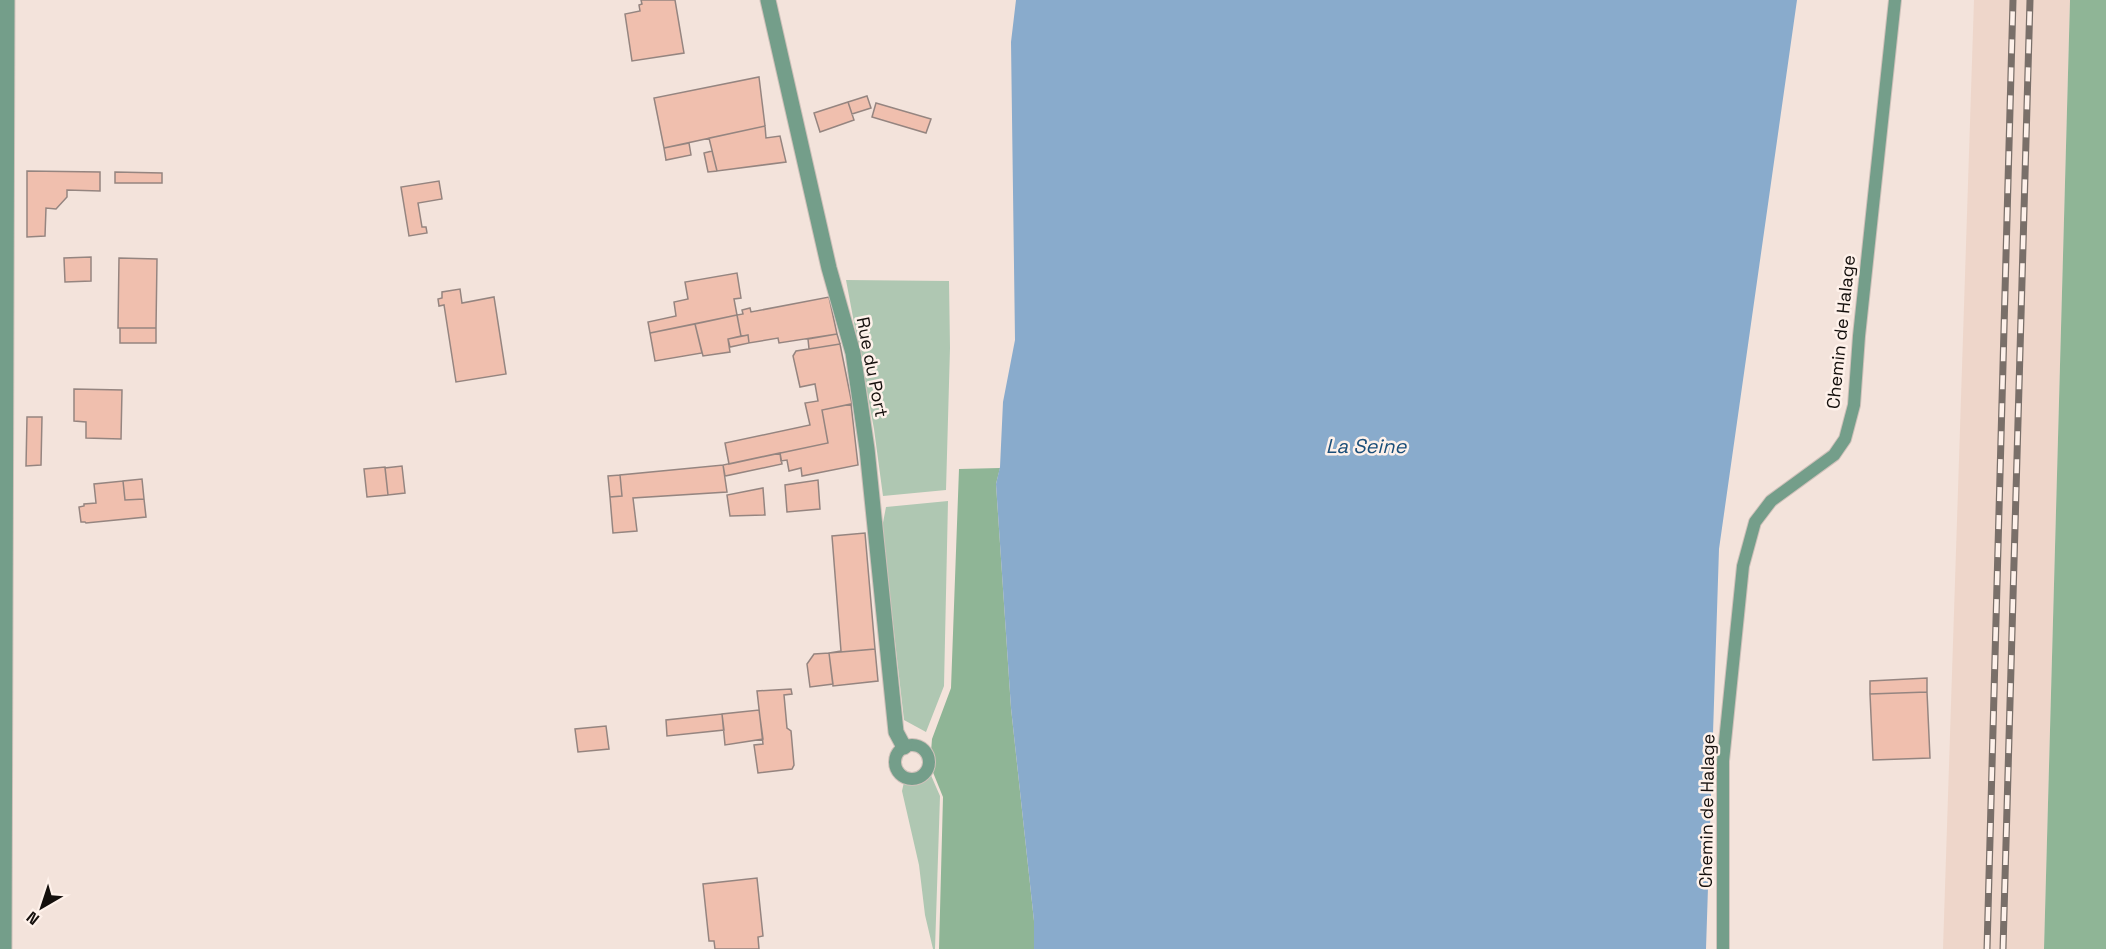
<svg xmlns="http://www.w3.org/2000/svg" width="2106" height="949" font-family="'Space Grotesk',sans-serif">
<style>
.built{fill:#eed6ca}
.green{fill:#afc7b2}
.forest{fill:#8fb596}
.water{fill:#89abcc}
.building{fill:#f0bfae;stroke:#958580;stroke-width:1.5}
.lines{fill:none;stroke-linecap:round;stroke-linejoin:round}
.service-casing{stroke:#cfc1ba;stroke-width:14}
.minor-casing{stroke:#cfc1ba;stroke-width:17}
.service{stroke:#749e8a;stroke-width:12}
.minor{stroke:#749e8a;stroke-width:15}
.rail-casing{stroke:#796f69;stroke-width:7}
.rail{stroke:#fef1ea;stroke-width:4.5;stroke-dasharray:14;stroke-linecap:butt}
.labels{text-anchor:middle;stroke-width:5;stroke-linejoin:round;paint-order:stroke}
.street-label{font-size:18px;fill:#140f0c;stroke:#fef1ea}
.water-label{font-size:20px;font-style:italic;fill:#1a4e79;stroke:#fef1ea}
</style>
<rect width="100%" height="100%" fill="#f3e3db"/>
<path class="built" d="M 1974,0 L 2070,0 L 2044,949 L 1943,949 Z"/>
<path class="green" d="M 846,280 L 949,281 L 950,348 L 946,490 L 883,496 L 874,429 Z
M 948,501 L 944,686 L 926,732 L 904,720 L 882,528 L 886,507 Z
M 930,773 L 940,796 L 935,949 L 933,949 L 925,915 L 919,865 L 902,791 L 904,782 C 916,783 921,781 930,773 Z"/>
<path class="forest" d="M 2070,0 L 2106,0 L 2106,949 L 2044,949 Z
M 1000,468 L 996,484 L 1011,708 L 1034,921 L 1034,949 L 939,949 L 943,797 L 930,765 L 932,739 L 951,688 L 959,469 Z"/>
<path class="water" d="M 1016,0 L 1797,0 L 1719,549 L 1706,949 L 1034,949 L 1034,921 L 1011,708 L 996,484 L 1000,467 L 1003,402 L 1015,340 L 1011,42 Z"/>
<path class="building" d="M 641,0 L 675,0 L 684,53 L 632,61 L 625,14 L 640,11 L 639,5 L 642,4 Z
M 759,77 L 765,126 L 664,148 L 654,98 Z
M 867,96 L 871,108 L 852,114 L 848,102 Z
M 848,102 L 854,120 L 820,132 L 814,113 Z
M 876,103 L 931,119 L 926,133 L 872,117 Z
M 765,126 L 766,138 L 780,136 L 786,162 L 717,171 L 709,138 Z
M 689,143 L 691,155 L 666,160 L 664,148 Z
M 712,151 L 717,171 L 708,172 L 704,153 Z
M 27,171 L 100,172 L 100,191 L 67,190 L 67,197 L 56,209 L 46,208 L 45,236 L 27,237 Z
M 115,172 L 162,173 L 162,183 L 115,183 Z
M 439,181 L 442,199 L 418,203 L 422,227 L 426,227 L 427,233 L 409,236 L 401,187 Z
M 91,257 L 91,281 L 65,282 L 64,258 Z
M 119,258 L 157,259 L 156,328 L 118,328 Z
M 737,273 L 741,298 L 734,299 L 737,315 L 650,333 L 648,322 L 676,316 L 674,302 L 688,299 L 685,282 Z
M 460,289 L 462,303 L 494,297 L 506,374 L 456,382 L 444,305 L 439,306 L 438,299 L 442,298 L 442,292 Z
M 829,297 L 837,334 L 779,343 L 778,338 L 749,343 L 748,335 L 741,336 L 737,315 L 743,314 L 742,310 L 750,308 L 751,312 Z
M 737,315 L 741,336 L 728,339 L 730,352 L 703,356 L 695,324 Z
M 695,324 L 702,353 L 655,361 L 650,333 Z
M 120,328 L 156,328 L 156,343 L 120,343 Z
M 837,334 L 840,344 L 809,349 L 808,339 Z
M 748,335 L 749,343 L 730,347 L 728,339 Z
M 840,344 L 852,404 L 822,410 L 828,443 L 729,464 L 725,443 L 810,425 L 805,403 L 818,401 L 815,384 L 800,387 L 793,356 L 796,351 Z
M 74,389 L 122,390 L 121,439 L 86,438 L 86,422 L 74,421 Z
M 851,404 L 858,465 L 802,476 L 801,468 L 789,471 L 787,460 L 781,461 L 780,453 L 828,443 L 822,410 Z
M 27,417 L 42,417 L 41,465 L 26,466 Z
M 780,453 L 782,464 L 725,476 L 723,465 Z
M 723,465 L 727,492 L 633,498 L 637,531 L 613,533 L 610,497 L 622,496 L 620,475 Z
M 402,466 L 405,493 L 388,495 L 385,468 Z
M 385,467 L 388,495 L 367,497 L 364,469 Z
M 620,475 L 622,496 L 610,497 L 608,476 Z
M 142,479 L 144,499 L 125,500 L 123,481 Z
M 818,480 L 820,509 L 787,512 L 785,485 Z
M 123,481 L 125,500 L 144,499 L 146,517 L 86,523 L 85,522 L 81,522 L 79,507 L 84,506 L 84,504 L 96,503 L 94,484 Z
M 763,488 L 765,515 L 730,516 L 727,495 Z
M 865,533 L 875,649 L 829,653 L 841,651 L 832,536 Z
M 875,649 L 878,681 L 833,686 L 829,653 Z
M 829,653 L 833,684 L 810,687 L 807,664 L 814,654 Z
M 1927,678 L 1927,692 L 1870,694 L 1870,681 Z
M 791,689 L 792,694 L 784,695 L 787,728 L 791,731 L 794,765 L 792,769 L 758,773 L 754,745 L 763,744 L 757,691 Z
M 1927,692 L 1930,758 L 1873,760 L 1870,694 Z
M 759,710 L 763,739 L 725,745 L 722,714 Z
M 722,714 L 724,730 L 667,736 L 666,720 Z
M 606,726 L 609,749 L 578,752 L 575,729 Z
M 757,878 L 763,936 L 758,937 L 759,949 L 715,949 L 714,941 L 709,941 L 703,884 Z"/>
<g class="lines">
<defs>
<path id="service" d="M895 762a17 17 0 1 1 34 0a17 17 0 1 1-34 0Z
M 1723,949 L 1723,761 L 1743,566 L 1755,522 L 1771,501 L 1834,455 L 1845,439 L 1854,405 L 1859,336 L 1895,0"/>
<path id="minor" d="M 768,0 L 829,268 L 853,353 L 867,449 L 896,732 L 904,747
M 4,949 L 7,0"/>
</defs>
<use href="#service" class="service-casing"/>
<use href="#minor" class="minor-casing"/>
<use href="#service" class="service"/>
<use href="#minor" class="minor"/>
<defs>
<path id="rail" d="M 1987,949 L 2013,0
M 2003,949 L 2030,0"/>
</defs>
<use href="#rail" class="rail-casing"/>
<use href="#rail" class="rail"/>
</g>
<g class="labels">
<g class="street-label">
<text transform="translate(1841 332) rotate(-84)" y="6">Chemin de Halage</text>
<text transform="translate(872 367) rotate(79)" y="6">Rue du Port</text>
<text transform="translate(1707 811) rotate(-89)" y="6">Chemin de Halage</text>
</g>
<g class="water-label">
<text x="1366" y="453">La Seine</text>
</g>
</g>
<g transform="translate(42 907) rotate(219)" stroke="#fef1ea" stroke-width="4.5" paint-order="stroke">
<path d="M0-4.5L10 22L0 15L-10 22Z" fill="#140f0c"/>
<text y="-9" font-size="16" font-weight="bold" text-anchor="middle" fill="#140f0c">N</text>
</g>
</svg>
